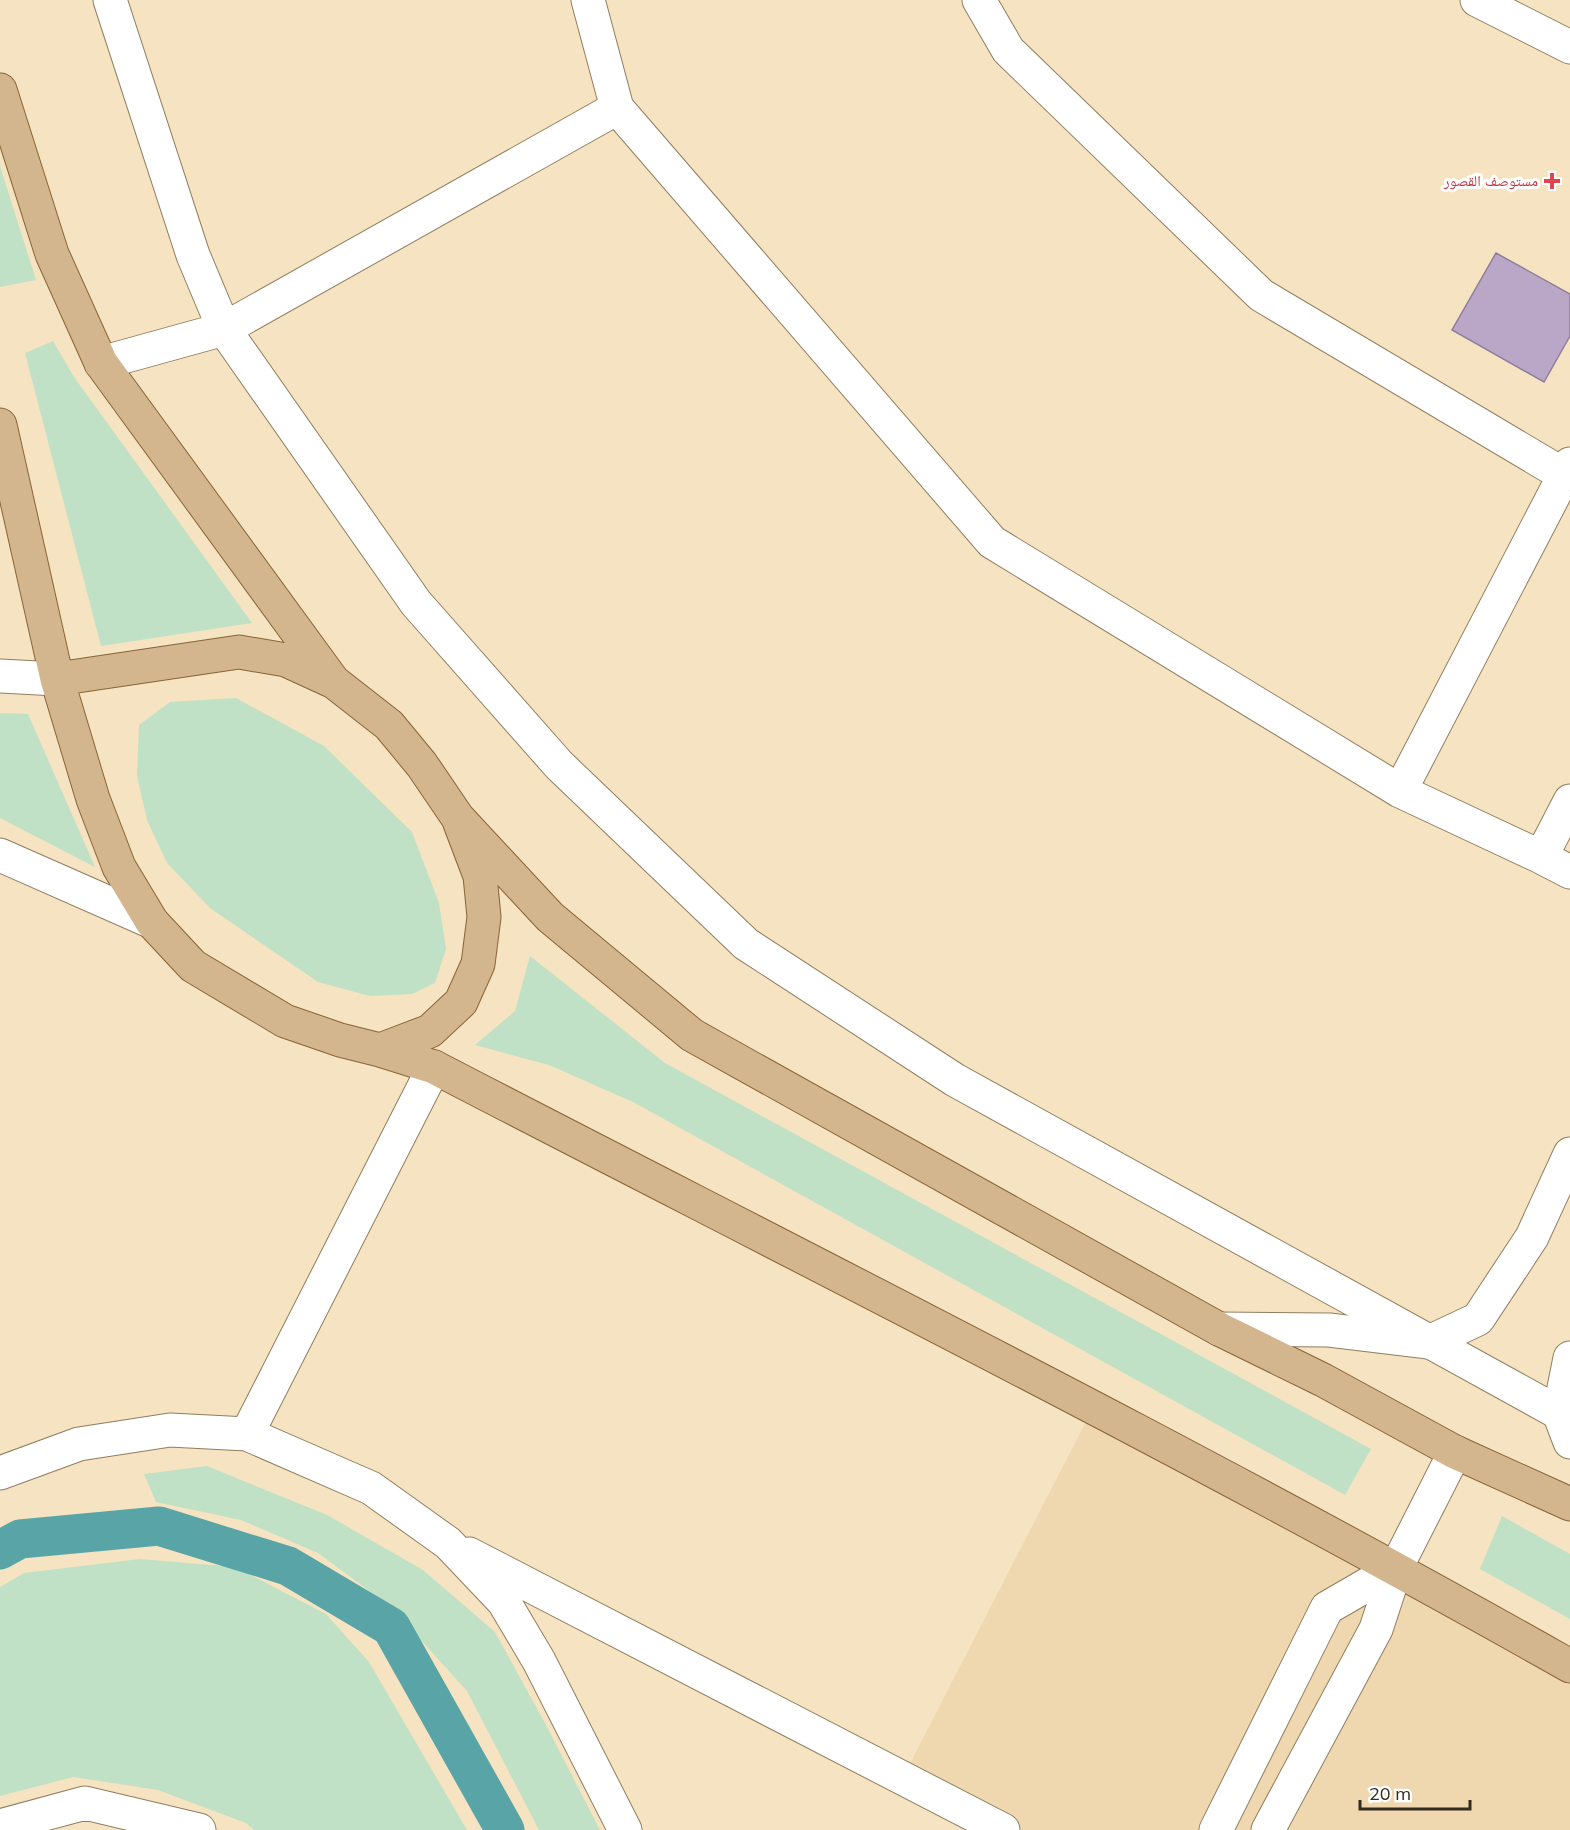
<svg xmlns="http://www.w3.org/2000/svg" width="1570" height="1830" font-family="Mulish,'Noto Naskh Arabic',sans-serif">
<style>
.built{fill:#efd8af}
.green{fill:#c0e1c5}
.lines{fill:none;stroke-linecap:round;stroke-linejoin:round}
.canal{stroke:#58a4a6;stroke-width:39}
.building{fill:#baa7c7;stroke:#907e9c;stroke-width:1.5}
.street-casing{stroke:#907e5f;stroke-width:35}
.secondary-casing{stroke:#907e5f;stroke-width:35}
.primary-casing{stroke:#886536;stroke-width:35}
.street{stroke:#fff;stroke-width:33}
.secondary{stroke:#fff;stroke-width:33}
.primary{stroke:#d3b58e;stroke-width:33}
.health-dot{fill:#e0444e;stroke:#fff;stroke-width:2}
.labels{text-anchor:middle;stroke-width:6;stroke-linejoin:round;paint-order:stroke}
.health-label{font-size:15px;fill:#be3a42;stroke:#fff;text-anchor:end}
</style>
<rect width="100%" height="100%" fill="#f6e3c1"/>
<path class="built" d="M 1093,1408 L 1570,1666 L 1570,1830 L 1003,1830 L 903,1777 Z"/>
<path class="green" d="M 0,166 L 36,280 L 0,287 Z
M 53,341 L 74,377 L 252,623 L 101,646 L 25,353 Z
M 236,698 L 324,746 L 412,832 L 439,903 L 446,949 L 435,983 L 412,994 L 370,996 L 318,982 L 210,908 L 167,863 L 147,820 L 137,776 L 139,725 L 170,702 Z
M 0,713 L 28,714 L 95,867 L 0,818 Z
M 530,956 L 665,1063 L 1371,1449 L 1345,1495 L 633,1102 L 549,1065 L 475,1045 L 515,1011 Z
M 207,1466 L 327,1515 L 423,1570 L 495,1632 L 546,1725 L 600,1830 L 539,1830 L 467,1691 L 391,1607 L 318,1553 L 241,1520 L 156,1502 L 144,1474 Z
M 1502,1516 L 1570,1554 L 1570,1619 L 1480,1569 Z
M 140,1559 L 235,1567 L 326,1614 L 369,1662 L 467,1830 L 254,1830 L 246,1823 L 158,1790 L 73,1777 L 0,1796 L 0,1587 L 24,1573 Z"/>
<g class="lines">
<path class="canal" d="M 0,1550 L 20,1539 L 159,1526 L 288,1566 L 391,1627 L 505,1830"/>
</g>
<path class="building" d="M 1496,253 L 1570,294 L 1570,336 L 1544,382 L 1452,330 Z"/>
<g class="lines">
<defs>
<path id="street" d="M 110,0 L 193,255 L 224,329 L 416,603 L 559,765 L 746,944 L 955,1080 L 1570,1419
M 588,0 L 617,108 L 992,542 L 1400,791 L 1541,857 L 1570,801
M 979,0 L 1008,50 L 1261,295 L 1564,475
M 1477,0 L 1570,47
M 101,363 L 224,329 L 617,108
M 1400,791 L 1570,464
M 1541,857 L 1570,872
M 247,1434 L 434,1067
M 0,1473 L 79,1444 L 170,1430 L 247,1434 L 371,1488 L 448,1543 L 504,1602 L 539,1661 L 625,1830
M 469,1554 L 1003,1830"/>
<path id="secondary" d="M 0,676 L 57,679
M 0,855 L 152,922
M 1219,1329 L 1329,1330 L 1429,1342 L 1478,1319 L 1532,1237 L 1570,1154
M 1570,1358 L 1559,1413 L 1570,1442
M 0,1826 L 85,1803 L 199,1830
M 1216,1830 L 1327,1608 L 1396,1568
M 1268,1830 L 1376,1629 L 1396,1568 L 1455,1452"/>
<path id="primary" d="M 0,90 L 52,254 L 101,363 L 333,681
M 0,425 L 57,679
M 239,652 L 286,660 L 334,682 L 389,725 L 422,765 L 458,818 L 480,876 L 484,917 L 478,964 L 461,1002 L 430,1031 L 380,1050 L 340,1040 L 285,1021 L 193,966 L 152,922 L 119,867 L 93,799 L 57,679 Z
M 458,818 L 550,917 L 692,1035 L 1219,1329 L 1323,1380 L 1455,1452 L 1570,1504
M 380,1050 L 434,1067 C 814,1264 1197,1455 1570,1666"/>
</defs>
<use href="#street" class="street-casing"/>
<use href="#secondary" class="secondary-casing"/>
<use href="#primary" class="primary-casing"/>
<use href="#street" class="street"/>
<use href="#secondary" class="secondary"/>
<use href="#primary" class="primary"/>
</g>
<path class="health-dot" d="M1549 172h6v6h6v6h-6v6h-6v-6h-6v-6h6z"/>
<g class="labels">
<g class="health-label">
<text x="1538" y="186">مستوصف القصور</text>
</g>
</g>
<path d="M1360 1800v9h110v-9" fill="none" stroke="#342c1f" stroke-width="3"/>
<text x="1369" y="1800" font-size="18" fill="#342c1f" stroke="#ffffff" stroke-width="4.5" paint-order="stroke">20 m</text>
</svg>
